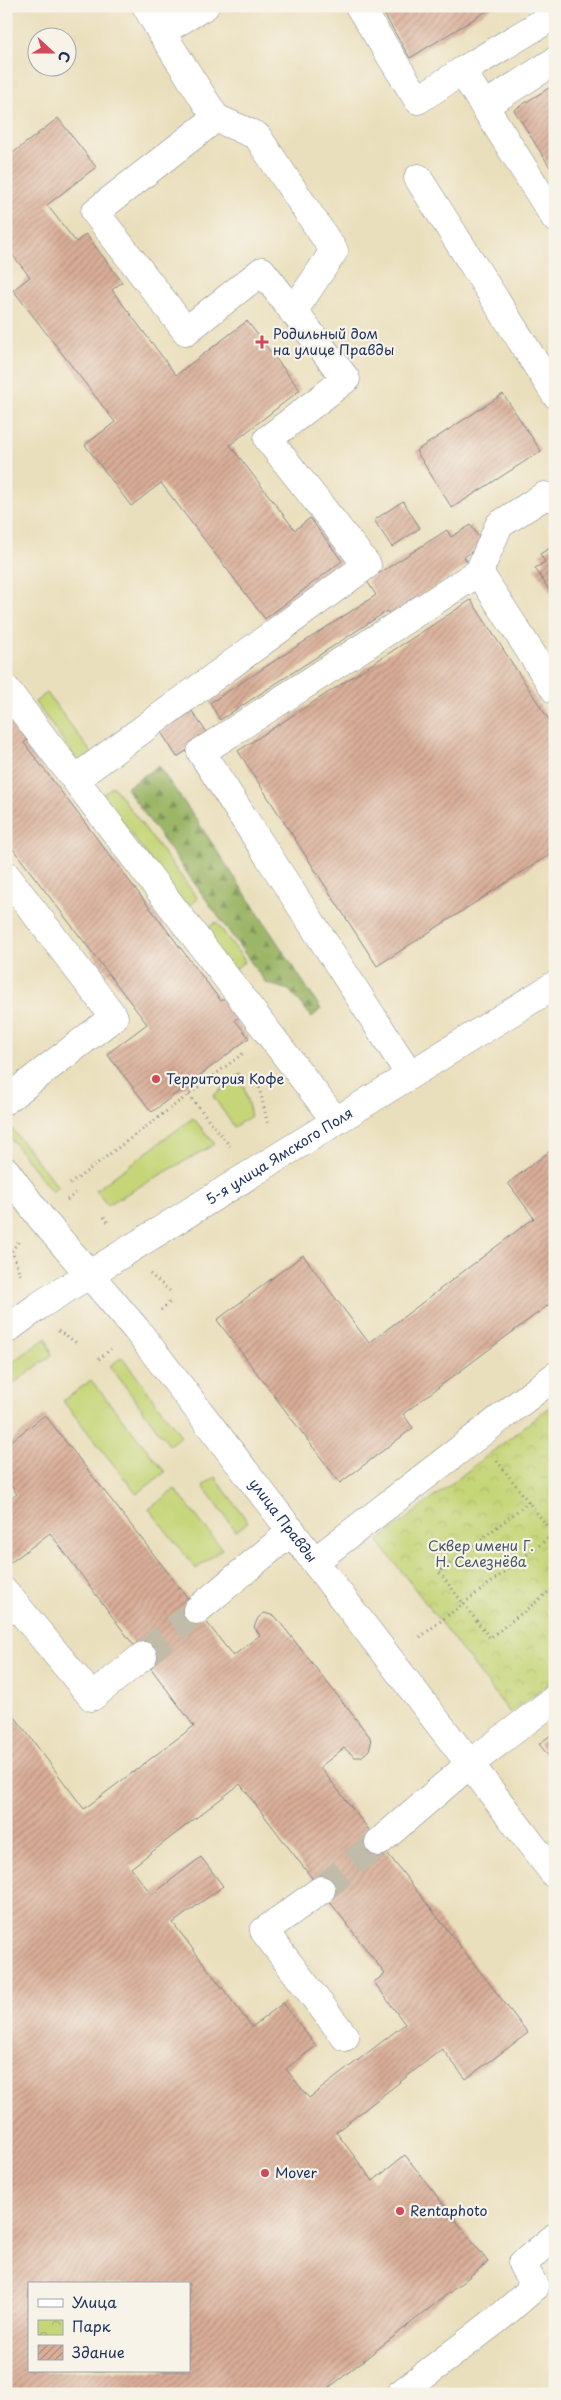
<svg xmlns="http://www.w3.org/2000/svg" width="561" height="2400" font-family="'Playpen Sans',sans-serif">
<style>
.grass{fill:#c5d577;stroke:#70826a}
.forest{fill:url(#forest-firs);stroke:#5c7263}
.park{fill:url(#park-crowns);stroke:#70826a}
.building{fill:url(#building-hatch);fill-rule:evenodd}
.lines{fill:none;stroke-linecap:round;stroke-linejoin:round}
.minor-tunnel{stroke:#c1bca9;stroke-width:28;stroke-dasharray:28 14;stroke-linecap:butt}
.minor-casing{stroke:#82878d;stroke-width:29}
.path{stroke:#82878d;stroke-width:3;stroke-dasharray:1 4;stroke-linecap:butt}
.minor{stroke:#fff;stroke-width:28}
.poi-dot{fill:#d1495b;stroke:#f7f3e8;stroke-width:2}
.labels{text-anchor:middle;stroke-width:4.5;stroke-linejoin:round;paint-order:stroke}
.poi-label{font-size:14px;fill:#1b2f5e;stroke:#f7f3e8;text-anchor:start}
.street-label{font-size:14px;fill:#1b2f5e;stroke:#f7f3e8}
.park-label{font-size:14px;fill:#465864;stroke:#f7f3e8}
</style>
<defs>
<pattern id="forest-firs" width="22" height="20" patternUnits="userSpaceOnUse" patternTransform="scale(1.25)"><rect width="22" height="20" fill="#9cb668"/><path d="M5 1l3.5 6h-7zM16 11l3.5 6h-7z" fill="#7e9459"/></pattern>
<pattern id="park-crowns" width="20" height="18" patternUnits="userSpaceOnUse" patternTransform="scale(1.25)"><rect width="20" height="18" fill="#c5d577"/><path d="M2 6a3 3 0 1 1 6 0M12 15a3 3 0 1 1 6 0" fill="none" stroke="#a9b769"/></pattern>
<pattern id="building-hatch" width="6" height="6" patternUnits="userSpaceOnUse" patternTransform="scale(1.25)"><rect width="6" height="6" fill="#daae97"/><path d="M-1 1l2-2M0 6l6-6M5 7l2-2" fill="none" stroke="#b08e7e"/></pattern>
</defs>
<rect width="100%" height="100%" fill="#f7f3e8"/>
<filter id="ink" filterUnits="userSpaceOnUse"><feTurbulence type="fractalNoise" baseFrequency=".02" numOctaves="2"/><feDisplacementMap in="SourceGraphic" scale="10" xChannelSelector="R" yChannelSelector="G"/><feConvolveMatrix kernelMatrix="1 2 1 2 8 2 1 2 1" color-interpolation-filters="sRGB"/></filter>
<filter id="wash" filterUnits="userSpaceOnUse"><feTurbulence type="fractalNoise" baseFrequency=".0096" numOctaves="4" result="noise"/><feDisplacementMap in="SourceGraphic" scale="20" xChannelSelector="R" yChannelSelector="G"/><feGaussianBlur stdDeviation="1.12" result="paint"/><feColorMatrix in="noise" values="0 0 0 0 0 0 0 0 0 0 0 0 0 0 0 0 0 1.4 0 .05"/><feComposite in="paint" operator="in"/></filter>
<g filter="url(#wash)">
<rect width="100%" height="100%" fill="#eadfbc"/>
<path class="grass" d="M 47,693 L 93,755 L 81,765 L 35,702 Z
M 113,786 L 198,899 L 186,908 L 102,795 Z
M 216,922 L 245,961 L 233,971 L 203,932 Z
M 241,1074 L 251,1116 L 234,1127 L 213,1096 Z
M 193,1118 L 215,1144 L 107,1205 L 96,1190 Z
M 12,1129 L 58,1187 L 52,1192 L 7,1134 Z
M 46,1338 L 52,1355 L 6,1389 L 6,1367 Z
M 122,1357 L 181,1436 L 169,1445 L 110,1366 Z
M 91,1380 L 165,1472 L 137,1494 L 63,1401 Z
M 215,1477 L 248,1522 L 236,1531 L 203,1486 Z
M 175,1489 L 222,1549 L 196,1569 L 149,1509 Z"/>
<path class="forest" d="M 158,766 L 196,819 L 321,1009 L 312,1017 L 289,990 L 266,983 L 126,788 Z"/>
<path class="park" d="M 552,1405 L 555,1408 L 555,1679 L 510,1713 L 378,1541 Z"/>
<g id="blocks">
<path class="building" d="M 385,6 L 495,6 L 410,58 L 381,9 Z
M 555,84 L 555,175 L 514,110 Z
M 58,118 L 96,167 L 47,205 L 76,242 L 86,234 L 122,282 L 112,290 L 176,375 L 247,321 L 300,390 L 230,445 L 295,530 L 310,518 L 342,561 L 265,619 L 161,483 L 131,506 L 85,445 L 115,422 L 13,290 L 30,277 L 6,247 L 6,152 L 9,156 Z
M 503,394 L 541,451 L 452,508 L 416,451 Z
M 403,501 L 420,528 L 392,547 L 374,520 Z
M 471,525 L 483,544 L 464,557 L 469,564 L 390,616 L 387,611 L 220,720 L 210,703 L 376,595 L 367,581 L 447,530 L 451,537 Z
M 555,545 L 555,594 L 553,596 L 535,568 L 545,562 L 540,554 Z
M 471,600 L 555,729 L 555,851 L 377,966 L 238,751 Z
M 192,711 L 209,736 L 177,757 L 161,732 Z
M 17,713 L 34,735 L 24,743 L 221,1001 L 229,995 L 244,1014 L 235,1020 L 249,1038 L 152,1112 L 107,1054 L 147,1024 L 6,840 L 6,721 Z
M 555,1147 L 555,1300 L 403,1414 L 413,1428 L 340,1483 L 217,1320 L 303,1255 L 369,1343 L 534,1218 L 508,1183 Z
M 45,1415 L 233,1656 L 260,1635 L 254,1627 L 258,1618 L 264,1613 L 275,1616 L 370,1737 L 371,1744 L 369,1750 L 361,1757 L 355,1757 L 344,1748 L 320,1767 L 528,2033 L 466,2079 L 442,2049 L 336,2132 L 373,2181 L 405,2155 L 488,2262 L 321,2394 L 6,2394 L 6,1705 L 84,1809 L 194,1726 L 50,1533 L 6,1566 L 6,1502 L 17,1494 L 6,1479 L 6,1445 ZM 240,1784 L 385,1974 L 374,1982 L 405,2024 L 309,2098 L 286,2069 L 316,2046 L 283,2003 L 252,2027 L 173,1923 L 223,1886 L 201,1857 L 152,1895 L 131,1868 ZM 29,2284 L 189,2284 L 189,2371 L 29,2371 Z
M 555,1732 L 555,1764 L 539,1744 Z"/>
</g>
</g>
<g filter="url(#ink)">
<use href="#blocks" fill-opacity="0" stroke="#82878d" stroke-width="1"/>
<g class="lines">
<path class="minor-tunnel" d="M 143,1656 L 197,1610
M 321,1890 L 379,1842"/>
<defs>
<g id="minor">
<path d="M 146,6 L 161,32 L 205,6"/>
<path d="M 359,6 L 418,100 L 462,71 L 555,218"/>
<path d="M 462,71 L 555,15"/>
<path d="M 484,106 L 555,61"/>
<path d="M 216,118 L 257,136 L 334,251 L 293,312"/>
<path d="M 418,178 L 555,394"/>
<path d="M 555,498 L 544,496 L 499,525 L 479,572 L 555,690"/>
<path d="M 6,689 L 335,1120"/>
<path d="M 75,779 L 367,565 L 268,439 L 346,379 L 262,271 L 186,331 L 95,212 L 216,118 L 161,32"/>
<path d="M 6,875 L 114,1017 L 6,1100"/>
<path d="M 410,1075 L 201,752 L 479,572"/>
<path id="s1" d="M 6,1171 L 41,1218 L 136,1329 L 555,1875"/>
<path id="s2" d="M 6,1330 L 40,1305 L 555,985"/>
<path d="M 315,1561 L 555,1376"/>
<path d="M 6,1593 L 92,1697 L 143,1656"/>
<path d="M 197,1610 L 292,1531"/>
<path d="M 379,1842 L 471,1763 L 555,1699"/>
<path d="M 321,1890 L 264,1931 L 345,2037"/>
<path d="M 400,2394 L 499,2318 L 535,2287 L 522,2264 L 555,2237"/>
</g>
</defs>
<use href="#minor" class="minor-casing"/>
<path class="path" d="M 256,1073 L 268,1125
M 189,1095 L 230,1146
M 70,1184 L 245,1052
M 67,1200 L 76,1193
M 104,1217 L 110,1225
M 18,1242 L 12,1251 L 21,1278
M 150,1274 L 171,1292
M 161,1310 L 170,1302
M 58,1331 L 77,1343
M 99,1359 L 111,1349
M 497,1461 L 554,1535
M 529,1502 L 439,1572 L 490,1638 L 555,1587
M 420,1637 L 555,1533"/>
<use href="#minor" class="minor"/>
</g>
</g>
<g class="poi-dot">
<path d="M259.5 334.5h5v5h5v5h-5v5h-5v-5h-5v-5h5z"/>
<circle cx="156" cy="1079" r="5"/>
<circle cx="265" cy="2173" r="5"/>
<circle cx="400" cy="2211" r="5"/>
</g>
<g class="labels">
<g class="poi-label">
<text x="273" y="339">Родильный дом<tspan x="273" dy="16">на улице Правды</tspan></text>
<text x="166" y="1084">Территория Кофе</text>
<text x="275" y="2178">Mover</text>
<text x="410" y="2216">Rentaphoto</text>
</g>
<g class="street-label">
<text dy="5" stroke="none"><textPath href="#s2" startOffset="324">5-я улица Ямского Поля</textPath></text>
<text dy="5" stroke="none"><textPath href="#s1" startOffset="446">улица Правды</textPath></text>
</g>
<g class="park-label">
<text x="481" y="1551">Сквер имени Г.<tspan x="481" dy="16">Н. Селезнёва</tspan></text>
</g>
</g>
<rect width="561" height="2400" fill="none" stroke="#f7f3e8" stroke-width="25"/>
<rect x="28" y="2282" width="162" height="90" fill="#f7f3e8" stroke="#9fa5b1"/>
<rect x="38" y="2299" width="25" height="8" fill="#ffffff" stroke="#9fa5b1"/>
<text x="72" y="2308" font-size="15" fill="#1b2f5e">Улица</text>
<rect x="38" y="2320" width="25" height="15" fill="url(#park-crowns)" stroke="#9fa5b1"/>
<text x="72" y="2332" font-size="15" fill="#1b2f5e">Парк</text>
<rect x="38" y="2345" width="25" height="15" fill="url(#building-hatch)" stroke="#9fa5b1"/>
<text x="72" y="2358" font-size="15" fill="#1b2f5e">Здание</text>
<g transform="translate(52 52) rotate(111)"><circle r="24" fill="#f7f3e8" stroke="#9fa5b1"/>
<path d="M0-4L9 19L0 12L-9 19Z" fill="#d1495b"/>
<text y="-8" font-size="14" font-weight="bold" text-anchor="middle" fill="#1b2f5e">С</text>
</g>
</svg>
